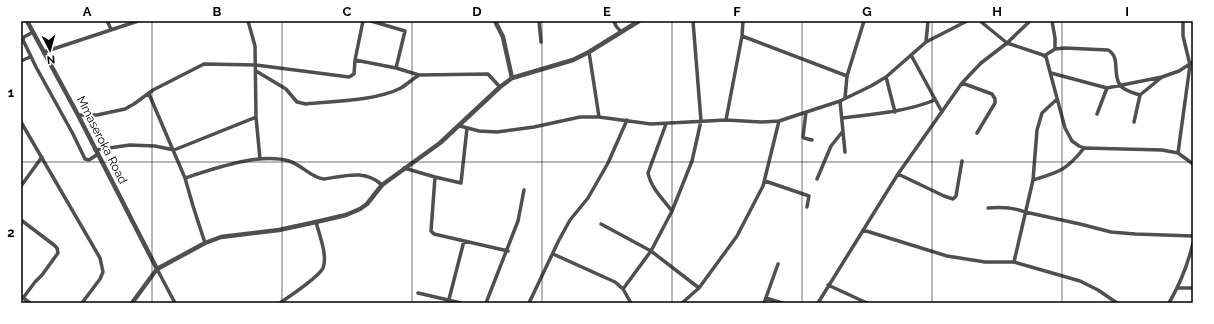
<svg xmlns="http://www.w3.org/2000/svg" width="1214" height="324" font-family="Raleway,sans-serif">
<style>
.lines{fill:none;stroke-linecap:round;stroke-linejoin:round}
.minor{stroke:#4f4f4f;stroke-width:3.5}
.tertiary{stroke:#4f4f4f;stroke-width:4.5}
.grid{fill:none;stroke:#000;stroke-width:1;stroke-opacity:0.55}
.labels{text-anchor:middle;stroke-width:3.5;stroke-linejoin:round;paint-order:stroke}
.street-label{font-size:12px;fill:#000;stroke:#fff}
.neatline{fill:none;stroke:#000;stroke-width:1.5}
.grid-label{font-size:13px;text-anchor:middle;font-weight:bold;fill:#000}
</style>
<rect width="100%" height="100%" fill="#fff"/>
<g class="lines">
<path class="minor" d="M 107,21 L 111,29
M 248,21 L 255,46 L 256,117 L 260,159
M 363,21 L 355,60 L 396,68 L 419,75 L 488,74 L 500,87
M 371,21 L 405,31 L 396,68
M 539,21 L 541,42
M 614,21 L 616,26 L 621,32
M 980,21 L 1007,43 L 1043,55 L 1046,57 L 1065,128 L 1072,141 L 1079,146 L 1084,148 L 1162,150 L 1178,153 L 1193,164
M 1052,21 L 1055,38 L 1055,49
M 33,32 L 24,37 L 23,40 L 36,67 L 73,134 L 85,159 L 89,160 L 98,154
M 742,36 L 847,76
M 926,42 L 928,21
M 44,52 L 138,21
M 589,52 L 599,117
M 911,55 L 942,112
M 1044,56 L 1055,49 L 1065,48 L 1108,50 C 1121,57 1112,74 1120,85 C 1124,91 1134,93 1140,95 L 1162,77
M 21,61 L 30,57
M 256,71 L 286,89 L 297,102 L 306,104 C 335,101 375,101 401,88 C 407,84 413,79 419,75
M 1051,73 L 1107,88 L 1162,77 L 1179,71 L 1193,62
M 886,77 L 895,112
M 962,83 L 992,94 L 995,99 L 995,103 L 977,133
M 149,94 L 185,178 L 193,206 L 205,243
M 845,98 L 847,76 L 864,21
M 840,101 L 845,152
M 806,112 L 803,137 L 804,138 L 812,140
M 1097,114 L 1107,88
M 78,115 L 97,115 L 125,109 L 134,104 L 153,90 L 204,64 L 256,65 L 349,77 L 354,74 L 355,60
M 842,118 C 874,114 905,112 935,100
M 726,120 L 742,36 L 743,21
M 21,122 L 100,258 L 103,272 L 100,279 L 82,303
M 1134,122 L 1140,95
M 666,124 L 648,173 C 651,188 663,199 672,211
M 460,126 L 479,131 L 497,132 L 534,127 L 580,117 L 599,117 L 651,124 L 726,120 L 761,122 L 779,121 L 840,101 L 871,86 L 886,77 L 926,42 L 967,21
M 95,150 L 130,145 L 155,146 L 174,150 L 256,117
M 1178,153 L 1190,65 L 1183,36 L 1183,21
M 404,168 L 435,177 L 461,183 L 467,128
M 898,174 L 944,196 L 953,199 L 956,196 L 962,161
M 435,177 L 431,231 L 434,234 L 508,251
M 185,178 C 213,169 260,152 289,161 C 302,165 310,177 324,179 C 345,176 365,169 382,185
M 817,179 L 831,146 L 843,131
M 1033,180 C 1059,172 1067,170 1084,148
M 765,181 L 809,196 L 807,207
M 21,186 L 42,157
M 988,208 C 1001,207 1013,207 1025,212 L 1080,224 L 1111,232 L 1135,234 L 1193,236
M 21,220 L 54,245 L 57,248 L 58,253 L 42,275 L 35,282 L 23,298
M 601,224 L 651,251 L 699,288
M 863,230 L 947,256 L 985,262 L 1014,262 L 1080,281 L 1098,290 L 1117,303
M 553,254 L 615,282 L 623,289 L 631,303
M 1014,262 L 1033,180 L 1037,130 L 1042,113 L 1056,100
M 157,269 L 175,303
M 828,285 L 867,303
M 1177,288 L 1193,288
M 623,289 L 651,251 L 672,211 L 692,161 L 701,121 L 693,21
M 418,293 L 461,303
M 22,297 L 30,303
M 766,298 L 782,303
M 280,303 C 290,296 319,277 323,268 C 328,256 319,234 316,222
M 448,303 L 464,241
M 486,303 L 518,221 L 524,190
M 529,303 L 559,240 L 570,220 L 588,198 L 608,163 L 627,120
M 682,303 L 699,288 L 737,236 L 763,186 L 779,121
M 764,303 L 778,264
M 818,303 L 898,174 L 962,83 L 981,63 L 1007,43 L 1030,21
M 1169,303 C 1180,284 1188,264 1193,243"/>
<path class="tertiary" d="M 27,21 L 78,115 L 157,269
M 495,21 L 503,37 L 512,78
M 132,303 L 157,269 L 205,243 L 221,237 L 279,230 L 316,222 L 346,215 L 360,209 L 367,204 L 382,185 L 440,143 L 500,87 L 512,78 L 573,60 L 589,52 L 639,21"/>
</g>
<path class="grid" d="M 152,21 L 152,303M 282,21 L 282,303M 412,21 L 412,303M 542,21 L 542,303M 672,21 L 672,303M 802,21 L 802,303M 932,21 L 932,303M 1062,21 L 1062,303M 21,162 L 1193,162"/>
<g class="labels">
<g class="street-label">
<text transform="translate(102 140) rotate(63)" y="4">Mmaseroka Road</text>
</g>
</g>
<rect width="1214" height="324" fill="none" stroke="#ffffff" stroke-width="44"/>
<g transform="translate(50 50) rotate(174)" stroke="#ffffff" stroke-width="3" paint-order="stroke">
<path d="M0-3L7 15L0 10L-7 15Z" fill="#000000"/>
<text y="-6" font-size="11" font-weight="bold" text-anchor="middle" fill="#000000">N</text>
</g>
<rect x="22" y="22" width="1170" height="280" class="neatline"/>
<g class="grid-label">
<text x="87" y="16">A</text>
<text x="217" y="16">B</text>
<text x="347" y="16">C</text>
<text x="477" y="16">D</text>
<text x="607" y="16">E</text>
<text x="737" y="16">F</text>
<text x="867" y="16">G</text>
<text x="997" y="16">H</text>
<text x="1127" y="16">I</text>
<text x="11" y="97">1</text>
<text x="11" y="237">2</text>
</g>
</svg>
